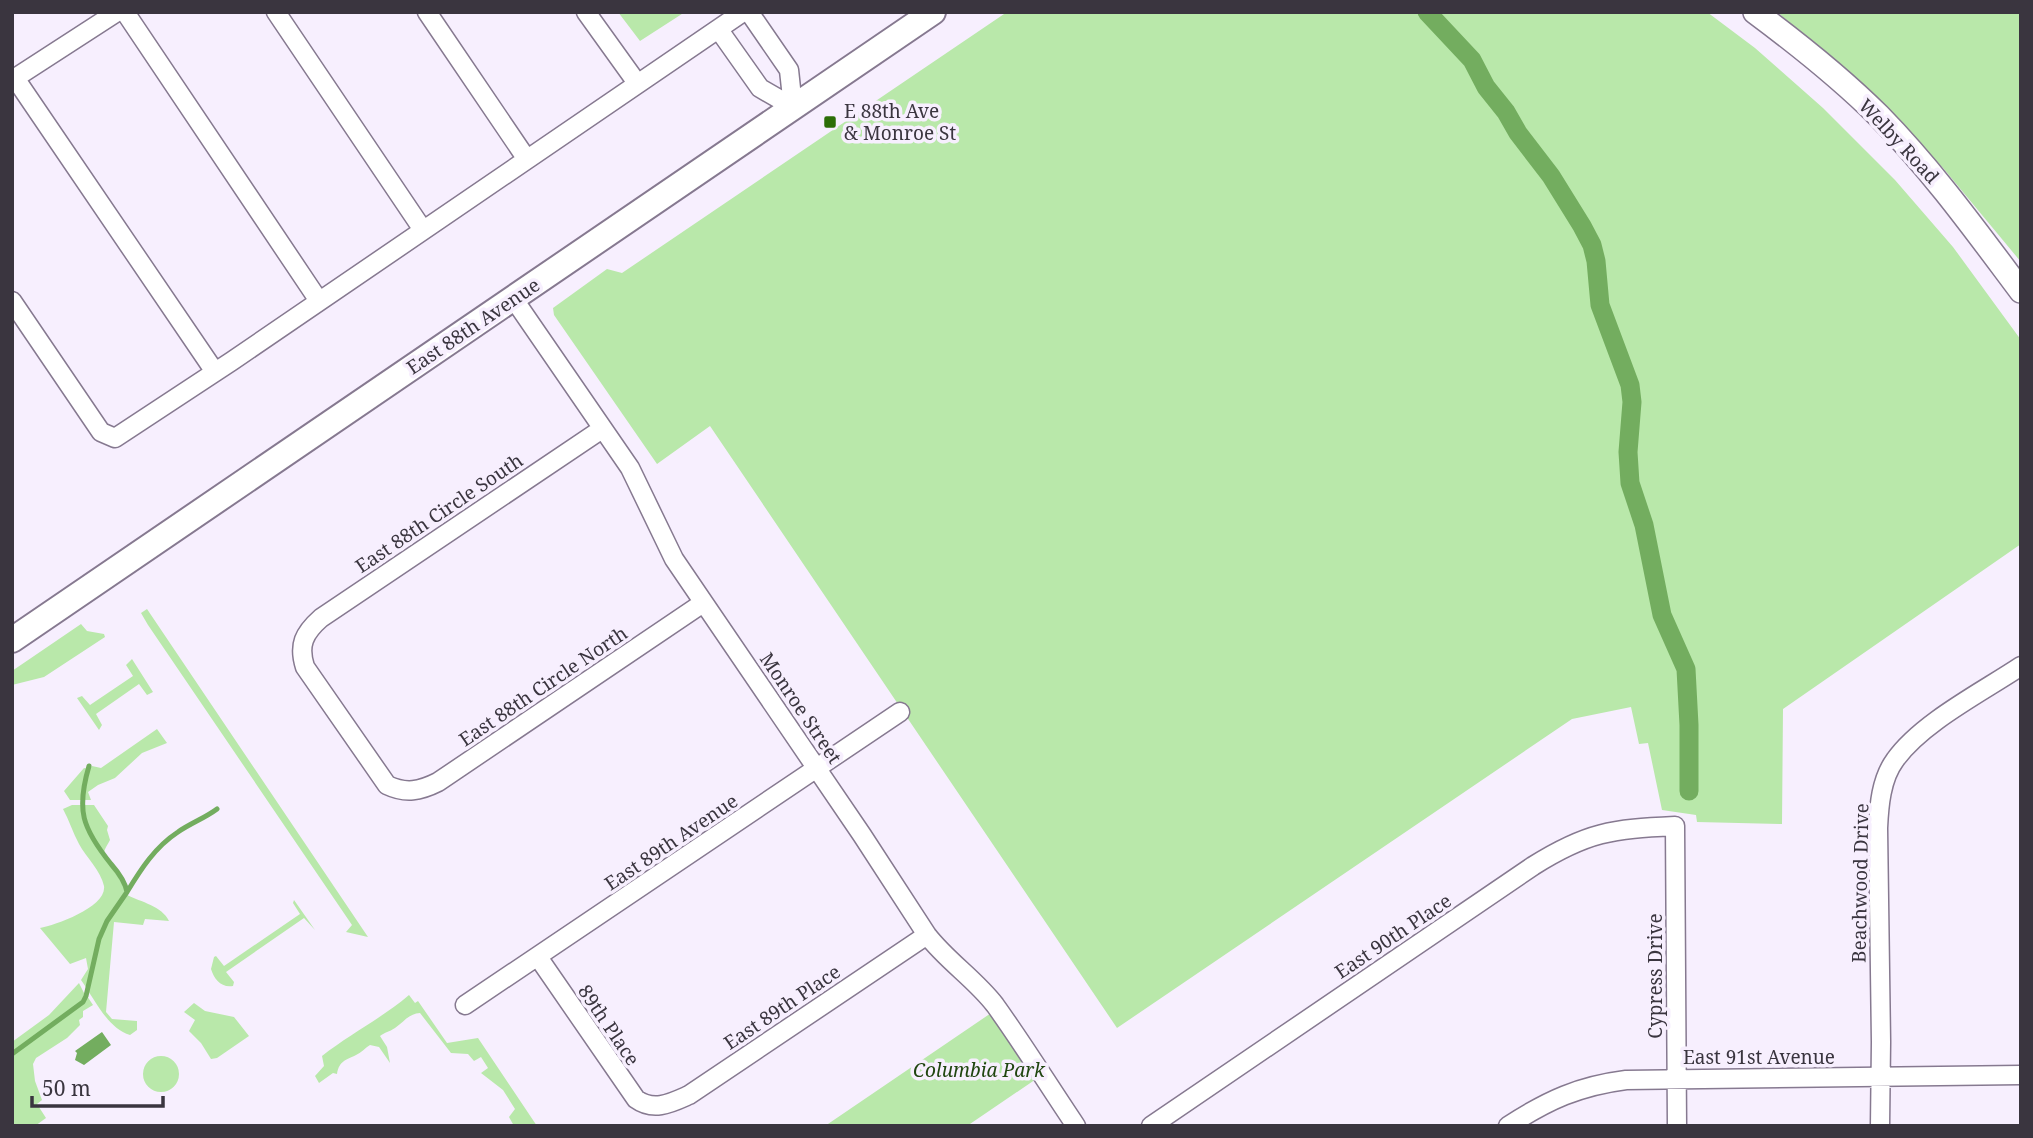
<svg xmlns="http://www.w3.org/2000/svg" width="2033" height="1138" font-family="'Noto Serif',serif">
<style>
.green{fill:#b9e8aa}
.water{fill:#73ad5f}
.lines{fill:none;stroke-linecap:round;stroke-linejoin:round}
.stream{stroke:#73ad5f;stroke-width:5}
.canal{stroke:#73ad5f;stroke-width:19}
.minor-casing{stroke:#867990;stroke-width:21}
.tertiary-casing{stroke:#867990;stroke-width:26}
.secondary-casing{stroke:#867990;stroke-width:28}
.minor{stroke:#fff;stroke-width:18}
.tertiary{stroke:#fff;stroke-width:23}
.secondary{stroke:#fff;stroke-width:24}
.poi-dot{fill:#2c6e07;stroke:#f7effe;stroke-width:2.5}
.labels{text-anchor:middle;stroke-width:7;stroke-linejoin:round;paint-order:stroke}
.poi-label{font-size:19px;fill:#3a353f;stroke:#f7effe;text-anchor:start}
.street-label{font-size:19px;fill:#3a353f;stroke:#f7effe}
.park-label{font-size:19px;font-style:italic;fill:#204610;stroke:#f7effe}
</style>
<rect width="100%" height="100%" fill="#f7effe"/>
<path class="green" d="M 618,12 L 685,12 L 640,41 Z
M 1007,12 L 1707,12 L 1755,48 L 1823,108 L 1895,180 L 1953,247 L 2021,340 L 2021,544 L 1783,709 L 1782,824 L 1697,822 L 1696,815 L 1662,810 L 1648,743 L 1639,744 L 1631,707 L 1572,719 L 1117,1028 L 710,426 L 657,464 L 554,315 L 553,308 L 607,269 L 622,273 Z
M 1777,12 L 2021,12 L 2021,262 L 1943,168 L 1884,108 L 1839,65 Z
M 147,609 L 368,937 L 346,932 L 352,925 L 148,625 L 141,613 Z
M 81,624 L 87,631 L 104,634 L 105,637 L 44,677 L 12,685 L 12,671 Z
M 132,659 L 153,692 L 147,695 L 139,684 L 96,714 L 102,725 L 99,730 L 77,698 L 82,696 L 90,705 L 133,676 L 126,665 Z
M 157,729 L 167,743 L 142,753 L 115,778 L 98,785 L 88,792 L 91,800 L 70,800 L 64,791 L 84,768 L 89,769 L 92,766 L 101,768 Z
M 72,805 L 94,805 L 108,826 L 107,830 L 110,840 C 108,844 105,848 104,852 C 103,859 124,881 127,895 C 141,902 162,906 169,921 L 145,919 L 143,925 L 114,922 L 106,1012 L 112,1019 L 137,1021 L 137,1030 L 130,1035 C 107,1028 94,998 81,980 L 88,969 L 86,958 L 70,964 L 40,928 C 56,925 107,907 104,886 C 101,871 86,857 79,844 C 73,833 69,820 63,809 Z
M 294,900 L 315,930 L 304,918 L 226,972 L 234,982 L 233,986 C 221,988 214,979 211,969 L 214,957 L 216,956 L 224,966 L 300,914 L 293,903 Z
M 79,983 L 85,995 L 81,1002 L 12,1052 L 12,1042 L 49,1015 Z
M 409,995 L 415,1003 L 418,1001 L 447,1043 L 478,1038 L 537,1126 L 514,1126 L 509,1117 L 515,1109 L 503,1090 L 481,1073 L 488,1068 L 481,1057 L 474,1061 L 468,1054 L 451,1053 L 420,1013 C 408,1014 404,1022 395,1028 C 389,1032 385,1032 380,1036 L 387,1047 L 390,1063 L 379,1047 L 370,1045 C 365,1048 361,1053 356,1055 C 346,1060 339,1061 337,1074 L 333,1073 L 319,1083 L 315,1076 L 324,1066 L 322,1056 C 350,1034 382,1018 409,995 Z
M 87,996 L 93,1005 L 83,1011 L 83,1017 L 79,1020 L 80,1025 L 67,1038 L 36,1058 L 33,1064 L 35,1081 L 42,1100 L 37,1104 L 46,1118 L 35,1126 L 12,1126 L 12,1055 L 74,1011 Z
M 194,1003 L 205,1011 L 234,1017 L 249,1036 L 217,1058 L 211,1059 L 201,1043 L 189,1031 L 195,1020 L 184,1012 Z
M 997,1009 L 1042,1075 L 967,1126 L 825,1126 Z
M143 1074a18 18 0 1 1 36 0a18 18 0 1 1-36 0Z"/>
<path class="water" d="M 102,1032 L 111,1045 L 84,1065 L 75,1060 L 77,1053 L 75,1051 Z"/>
<g class="lines">
<path class="stream" d="M 127,892 C 141,869 155,847 178,832 C 191,823 205,818 217,809
M 12,1054 L 83,1002 L 86,996 L 99,939 L 107,921 L 127,892 C 125,881 118,872 111,864 C 82,828 76,810 89,766"/>
<path class="canal" d="M 1427,12 L 1472,60 L 1486,87 L 1506,112 L 1518,133 L 1551,176 L 1582,226 L 1592,245 L 1596,261 L 1600,305 L 1630,385 L 1632,402 L 1628,452 L 1630,483 L 1644,525 L 1662,615 L 1686,669 L 1689,725 L 1689,791"/>
<defs>
<path id="minor" d="M 125,12 L 319,301
M 276,12 L 423,230
M 427,12 L 526,158
M 586,12 L 637,83
M 749,12 L 789,70 L 793,107
M 719,30 L 760,88 L 793,107
M 15,78 L 215,372
M 12,80 L 117,12
M 513,298 L 630,468 L 674,559 L 862,835 L 927,935 C 947,961 975,979 995,1005 C 1023,1044 1049,1086 1076,1126
M 12,301 L 101,432 L 115,438 L 232,361 L 743,12
M 602,429 L 321,618 C 304,633 298,645 305,667 L 387,785 C 406,794 420,791 438,782 L 703,603
M 538,957 L 636,1099 C 654,1112 671,1103 689,1095 L 927,935
M 465,1005 L 900,712
M 1151,1126 L 1533,866 C 1587,832 1612,829 1675,826 L 1677,1126
M 1508,1126 C 1548,1100 1579,1086 1626,1080 L 2021,1075
M 1880,1126 L 1881,1042 L 1878,828 C 1879,806 1881,779 1895,760 C 1921,723 1982,692 2021,666"/>
<path id="tertiary" d="M 1755,12 C 1798,44 1841,78 1879,116 C 1932,170 1976,231 2021,291"/>
<path id="secondary" d="M 12,640 L 933,12"/>
</defs>
<use href="#minor" class="minor-casing"/>
<use href="#tertiary" class="tertiary-casing"/>
<use href="#secondary" class="secondary-casing"/>
<use href="#minor" class="minor"/>
<use href="#tertiary" class="tertiary"/>
<use href="#secondary" class="secondary"/>
</g>
<rect class="poi-dot" x="823" y="115" width="14" height="14" rx="3.5"/>
<g class="labels">
<g class="poi-label">
<text x="844" y="118">E 88th Ave<tspan x="844" dy="22">&amp; Monroe St</tspan></text>
</g>
<g class="street-label">
<text transform="translate(1899 141) rotate(47)" y="7">Welby Road</text>
<text transform="translate(473 326) rotate(-34)" y="7">East 88th Avenue</text>
<text transform="translate(439 513) rotate(-34)" y="7">East 88th Circle South</text>
<text transform="translate(543 686) rotate(-34)" y="7">East 88th Circle North</text>
<text transform="translate(801 708) rotate(56)" y="7">Monroe Street</text>
<text transform="translate(671 842) rotate(-34)" y="7">East 89th Avenue</text>
<text transform="translate(1860 883) rotate(-89)" y="7">Beachwood Drive</text>
<text transform="translate(1393 936) rotate(-34)" y="7">East 90th Place</text>
<text transform="translate(1655 976) rotate(-90)" y="7">Cypress Drive</text>
<text transform="translate(782 1007) rotate(-34)" y="7">East 89th Place</text>
<text transform="translate(609 1025) rotate(56)" y="7">89th Place</text>
<text x="1759" y="1064">East 91st Avenue</text>
</g>
<g class="park-label">
<text x="979" y="1077">Columbia Park</text>
</g>
</g>
<rect width="2033" height="1138" fill="none" stroke="#3a353f" stroke-width="28"/>
<path d="M32 1096v10h131v-10" fill="none" stroke="#3a353f" stroke-width="3.5"/>
<text x="42" y="1096" font-size="21" fill="#3a353f" stroke="#f7effe" stroke-width="5" paint-order="stroke">50 m</text>
</svg>
